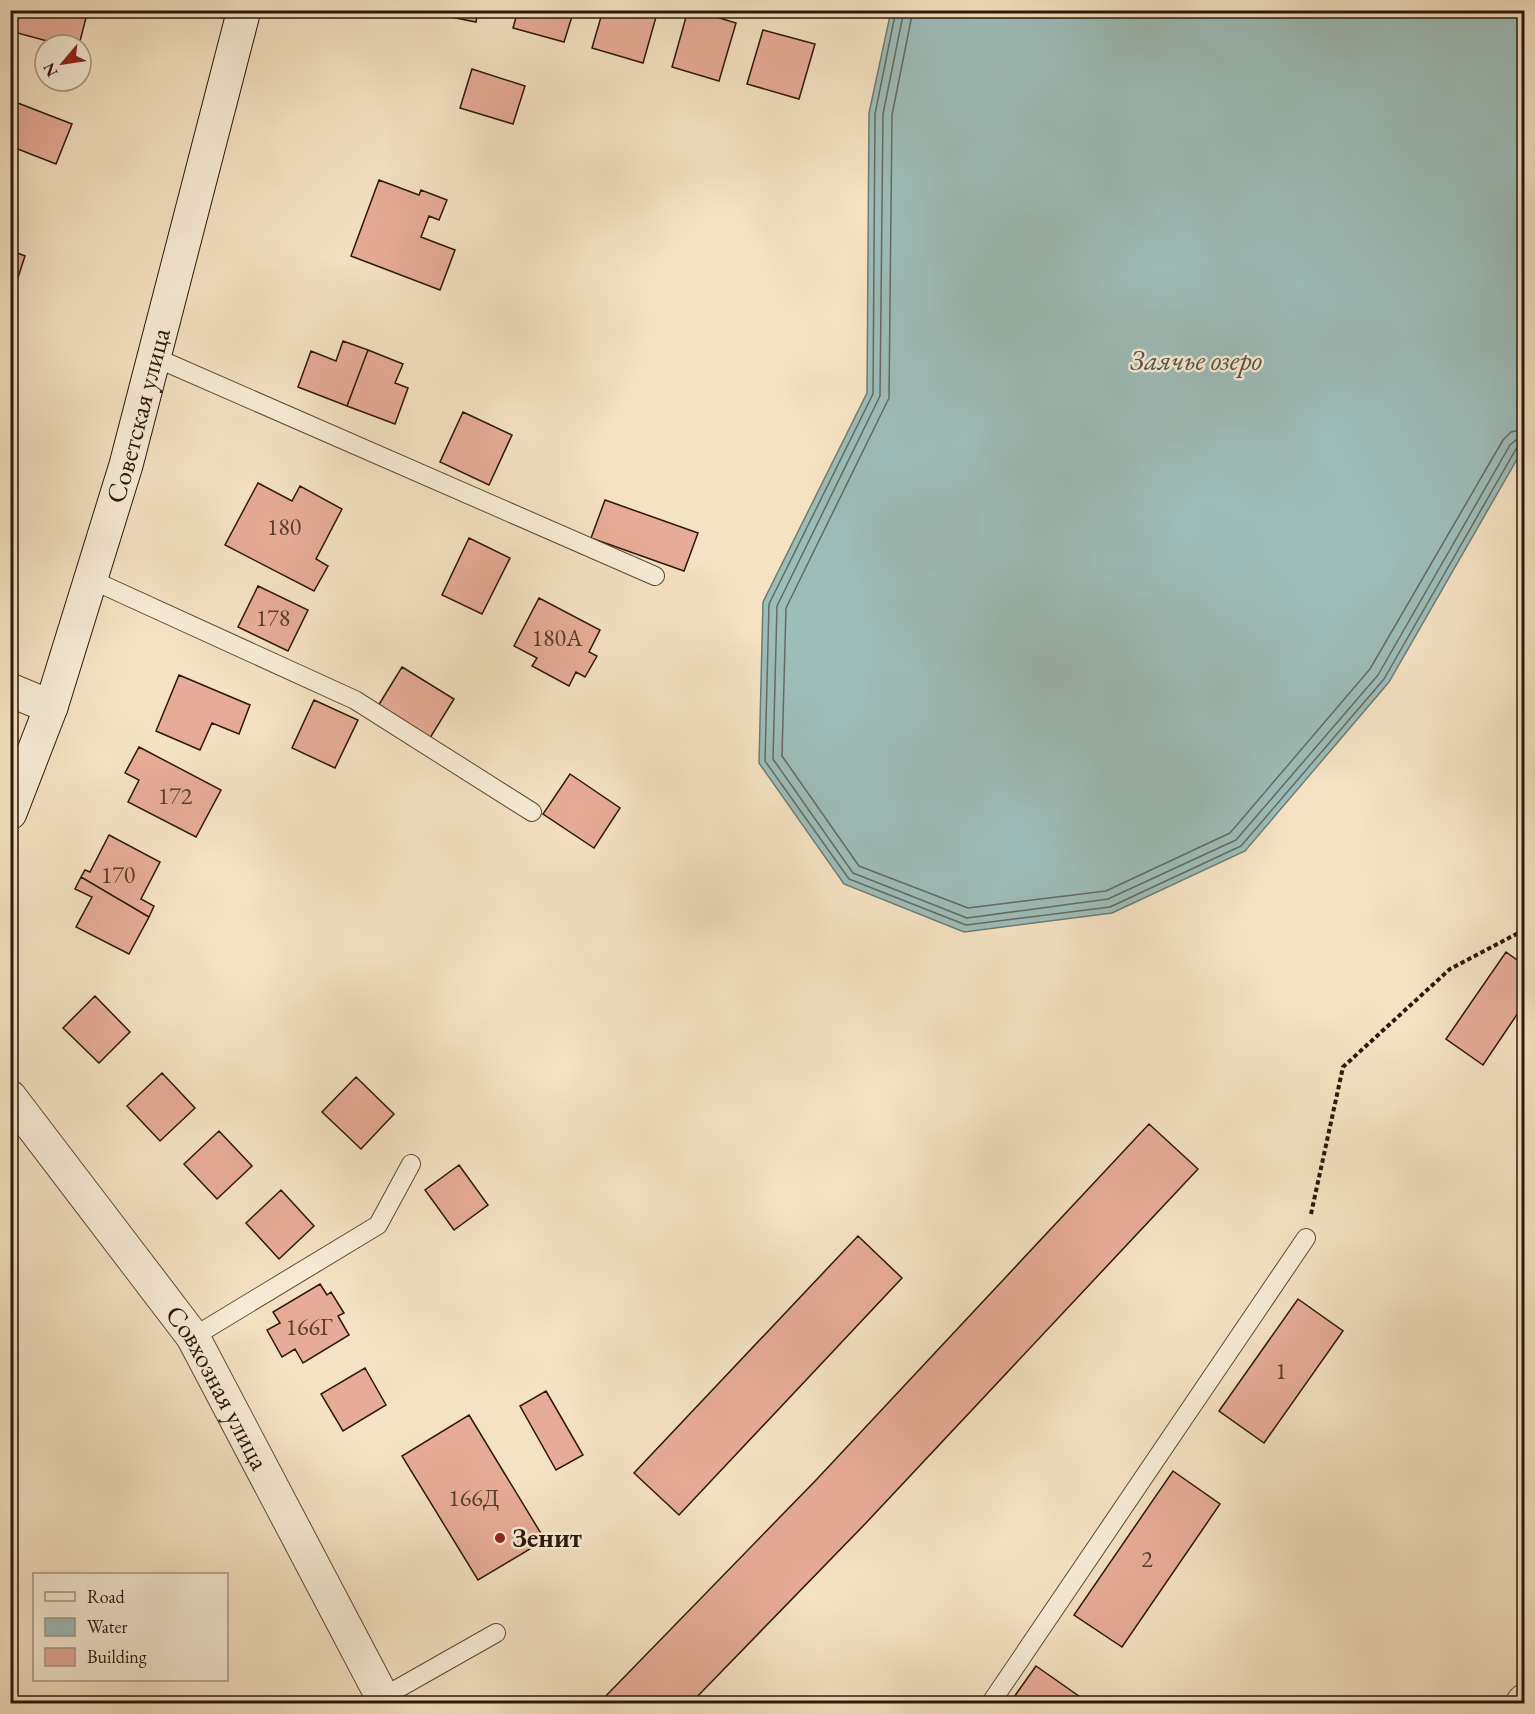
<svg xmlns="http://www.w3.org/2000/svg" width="1535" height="1714" font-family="'EB Garamond',serif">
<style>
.water{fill:#9dbdb9;stroke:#6f7b73;stroke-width:1.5}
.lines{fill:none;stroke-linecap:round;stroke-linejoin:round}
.shore{stroke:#646a62;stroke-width:1.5}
.building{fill:#e7ac97;stroke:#2b180a;stroke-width:1.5}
.lane-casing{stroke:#5e4a38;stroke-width:20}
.street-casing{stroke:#5e4a38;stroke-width:35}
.secondary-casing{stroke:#2b180a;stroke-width:35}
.path{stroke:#2b180a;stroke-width:4;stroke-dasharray:4.5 3;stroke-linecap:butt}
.lane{stroke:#f8ecd7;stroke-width:18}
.street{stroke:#f8ecd7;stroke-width:33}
.secondary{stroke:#f8ecd7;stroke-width:33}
.poi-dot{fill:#8f2418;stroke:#f8ecd7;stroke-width:2}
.labels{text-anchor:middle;stroke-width:5;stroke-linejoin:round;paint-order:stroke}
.number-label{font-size:24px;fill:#5a3d2d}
.street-label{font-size:27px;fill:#2b180a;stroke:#f8ecd7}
.poi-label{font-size:27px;font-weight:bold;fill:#2b180a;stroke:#f8ecd7;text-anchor:start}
.water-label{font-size:28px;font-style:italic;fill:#535247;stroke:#f8ecd7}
</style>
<rect width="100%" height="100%" fill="#f5e2c2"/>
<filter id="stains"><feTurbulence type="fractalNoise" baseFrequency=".00333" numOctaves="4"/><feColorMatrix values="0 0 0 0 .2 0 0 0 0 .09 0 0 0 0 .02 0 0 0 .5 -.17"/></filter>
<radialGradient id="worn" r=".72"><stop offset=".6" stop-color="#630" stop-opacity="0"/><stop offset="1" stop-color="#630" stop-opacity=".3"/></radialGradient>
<path class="water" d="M 891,11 L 1524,11 L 1524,447 L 1389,682 L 1245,851 L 1112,913 L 964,932 L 844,884 L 759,763 L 763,602 L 867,393 L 869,113 Z"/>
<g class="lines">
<path class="shore" d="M 896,10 L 875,114 L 873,394 L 769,604 L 765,761 L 849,879 L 966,925 L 1110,907 L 1241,846 L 1384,679 L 1516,449 L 1520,446 L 1524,445
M 904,10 L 883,114 L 880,396 L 777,606 L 773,759 L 853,873 L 967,918 L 1108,899 L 1236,840 L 1378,675 L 1510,445 L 1517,439 L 1524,438
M 913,10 L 892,115 L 889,398 L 786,608 L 782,756 L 859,866 L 968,908 L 1106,891 L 1230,833 L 1370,669 L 1503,440 L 1511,432 L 1524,429"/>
</g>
<path class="building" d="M 12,10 L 88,10 L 79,45 L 62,45 L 10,31 Z
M 416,10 L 478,10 L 476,22 Z
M 518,10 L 574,10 L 564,42 L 513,28 Z
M 603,10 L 658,10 L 643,63 L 592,48 Z
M 688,10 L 693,10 L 736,23 L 719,81 L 672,67 Z
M 763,30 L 815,44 L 799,99 L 747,84 Z
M 472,69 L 525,86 L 513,124 L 460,108 Z
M 10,100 L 72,124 L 56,164 L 10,146 Z
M 379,180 L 419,195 L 421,190 L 447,200 L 439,220 L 429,216 L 421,237 L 455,250 L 440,290 L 351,256 Z
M 10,234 L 17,236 L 12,251 L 25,256 L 13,293 L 10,292 Z
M 343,341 L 368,350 L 347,406 L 298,387 L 311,351 L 336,361 Z
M 368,350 L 403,364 L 395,383 L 408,388 L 395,424 L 347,406 Z
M 463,412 L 512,435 L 489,485 L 440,462 Z
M 258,483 L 292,501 L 300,486 L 342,509 L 316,559 L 328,566 L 314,591 L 225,545 Z
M 605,500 L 698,533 L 684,571 L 591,538 Z
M 469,538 L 510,558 L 482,614 L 442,595 Z
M 258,586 L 308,610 L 288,651 L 238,627 Z
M 539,598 L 600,630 L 589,652 L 597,656 L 585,677 L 576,672 L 569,686 L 532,666 L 537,658 L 514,646 Z
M 402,667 L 454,699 L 430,738 L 378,706 Z
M 179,675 L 250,705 L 239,734 L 212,723 L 200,750 L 156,731 Z
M 314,700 L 358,720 L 335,768 L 292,748 Z
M 139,747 L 221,790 L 196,837 L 128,802 L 139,780 L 125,773 Z
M 570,774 L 620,808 L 594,848 L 543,814 Z
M 109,835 L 160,862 L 141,899 L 154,906 L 149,917 L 81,877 L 85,870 L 90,872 Z
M 81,877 L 149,917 L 129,954 L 76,927 L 92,897 L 75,889 Z
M 1506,952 L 1524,965 L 1524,1004 L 1483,1065 L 1446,1039 Z
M 95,996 L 130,1032 L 99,1063 L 63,1028 Z
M 162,1073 L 195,1108 L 160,1141 L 127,1106 Z
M 356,1077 L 394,1114 L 361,1149 L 322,1112 Z
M 1149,1124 L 1198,1169 L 865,1524 L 690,1704 L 598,1704 L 817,1479 Z
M 219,1131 L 252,1166 L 217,1199 L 184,1164 Z
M 459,1165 L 488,1205 L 454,1230 L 425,1190 Z
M 281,1190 L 314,1226 L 279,1259 L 246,1223 Z
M 858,1236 L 902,1278 L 679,1515 L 634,1473 Z
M 320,1284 L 327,1295 L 331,1292 L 344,1313 L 338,1316 L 349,1335 L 303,1363 L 295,1349 L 282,1357 L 267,1330 L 280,1323 L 273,1312 Z
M 1298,1299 L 1343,1331 L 1264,1443 L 1219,1411 Z
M 365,1368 L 386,1405 L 343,1431 L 321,1394 Z
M 546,1391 L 583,1455 L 556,1470 L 520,1406 Z
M 469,1415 L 545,1540 L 478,1580 L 402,1456 Z
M 1173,1471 L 1220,1504 L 1122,1647 L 1074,1615 Z
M 1036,1666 L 1083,1699 L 1080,1704 L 1009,1704 Z"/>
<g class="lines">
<defs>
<path id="lane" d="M 154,357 L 655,576
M 90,579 L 355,700 L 532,812
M 193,1337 L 378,1225 L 411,1164
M 383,1697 L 496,1633
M 990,1704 L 1306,1238"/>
<g id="street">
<path d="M 10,690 L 51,707"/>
<path id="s1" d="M 10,1097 L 193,1337 L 386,1704"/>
<path d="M 1522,1704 L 1524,1701"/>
</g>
<g id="secondary">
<path id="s2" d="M 10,813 L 51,707 L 126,465 L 244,10"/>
</g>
</defs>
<use href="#lane" class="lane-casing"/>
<use href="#street" class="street-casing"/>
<use href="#secondary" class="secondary-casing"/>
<path class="path" d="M 1311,1214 L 1343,1067 L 1450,969 L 1524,930"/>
<use href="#lane" class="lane"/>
<use href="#street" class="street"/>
<use href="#secondary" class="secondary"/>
</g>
<circle class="poi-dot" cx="500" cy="1538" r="6"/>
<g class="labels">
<g class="number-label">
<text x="284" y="535">180</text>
<text x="273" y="626">178</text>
<text x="557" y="646">180А</text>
<text x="175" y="804">172</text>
<text x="118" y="883">170</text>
<text x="309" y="1335">166Г</text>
<text x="1281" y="1379">1</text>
<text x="474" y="1506">166Д</text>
<text x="1147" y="1567">2</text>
</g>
<g class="street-label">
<text dy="9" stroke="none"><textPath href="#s2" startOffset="418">Советская улица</textPath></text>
<text dy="9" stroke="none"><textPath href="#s1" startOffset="358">Совхозная улица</textPath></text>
</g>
<g class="poi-label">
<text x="512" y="1547">Зенит</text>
</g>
<g class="water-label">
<text x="1196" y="370">Заячье озеро</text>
</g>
</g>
<rect width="1535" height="1714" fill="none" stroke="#f5e2c2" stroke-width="36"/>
<rect x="12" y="12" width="1511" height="1690" fill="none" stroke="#2b180a" stroke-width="3"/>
<rect x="18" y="18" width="1499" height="1678" fill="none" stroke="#2b180a" stroke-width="1.5"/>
<rect x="33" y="1573" width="195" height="108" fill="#f8ecd7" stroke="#a69785" stroke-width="1.5"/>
<rect x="45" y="1592" width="30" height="9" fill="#f8ecd7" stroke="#a69785" stroke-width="1.5"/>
<text x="87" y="1603" font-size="18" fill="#2b180a">Road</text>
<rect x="45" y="1618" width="30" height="18" fill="#9dbdb9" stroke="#a69785" stroke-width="1.5"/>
<text x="87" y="1633" font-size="18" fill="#2b180a">Water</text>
<rect x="45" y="1648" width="30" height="18" fill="#e7ac97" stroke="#a69785" stroke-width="1.5"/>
<text x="87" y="1663" font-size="18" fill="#2b180a">Building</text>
<g transform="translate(63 63) rotate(241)"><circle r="28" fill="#f8ecd7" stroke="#a69785" stroke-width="1.5"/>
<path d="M0-4.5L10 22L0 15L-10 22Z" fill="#8f2418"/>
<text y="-9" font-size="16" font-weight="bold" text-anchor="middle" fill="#2b180a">N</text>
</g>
<rect width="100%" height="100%" filter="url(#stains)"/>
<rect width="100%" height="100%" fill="url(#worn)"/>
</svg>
